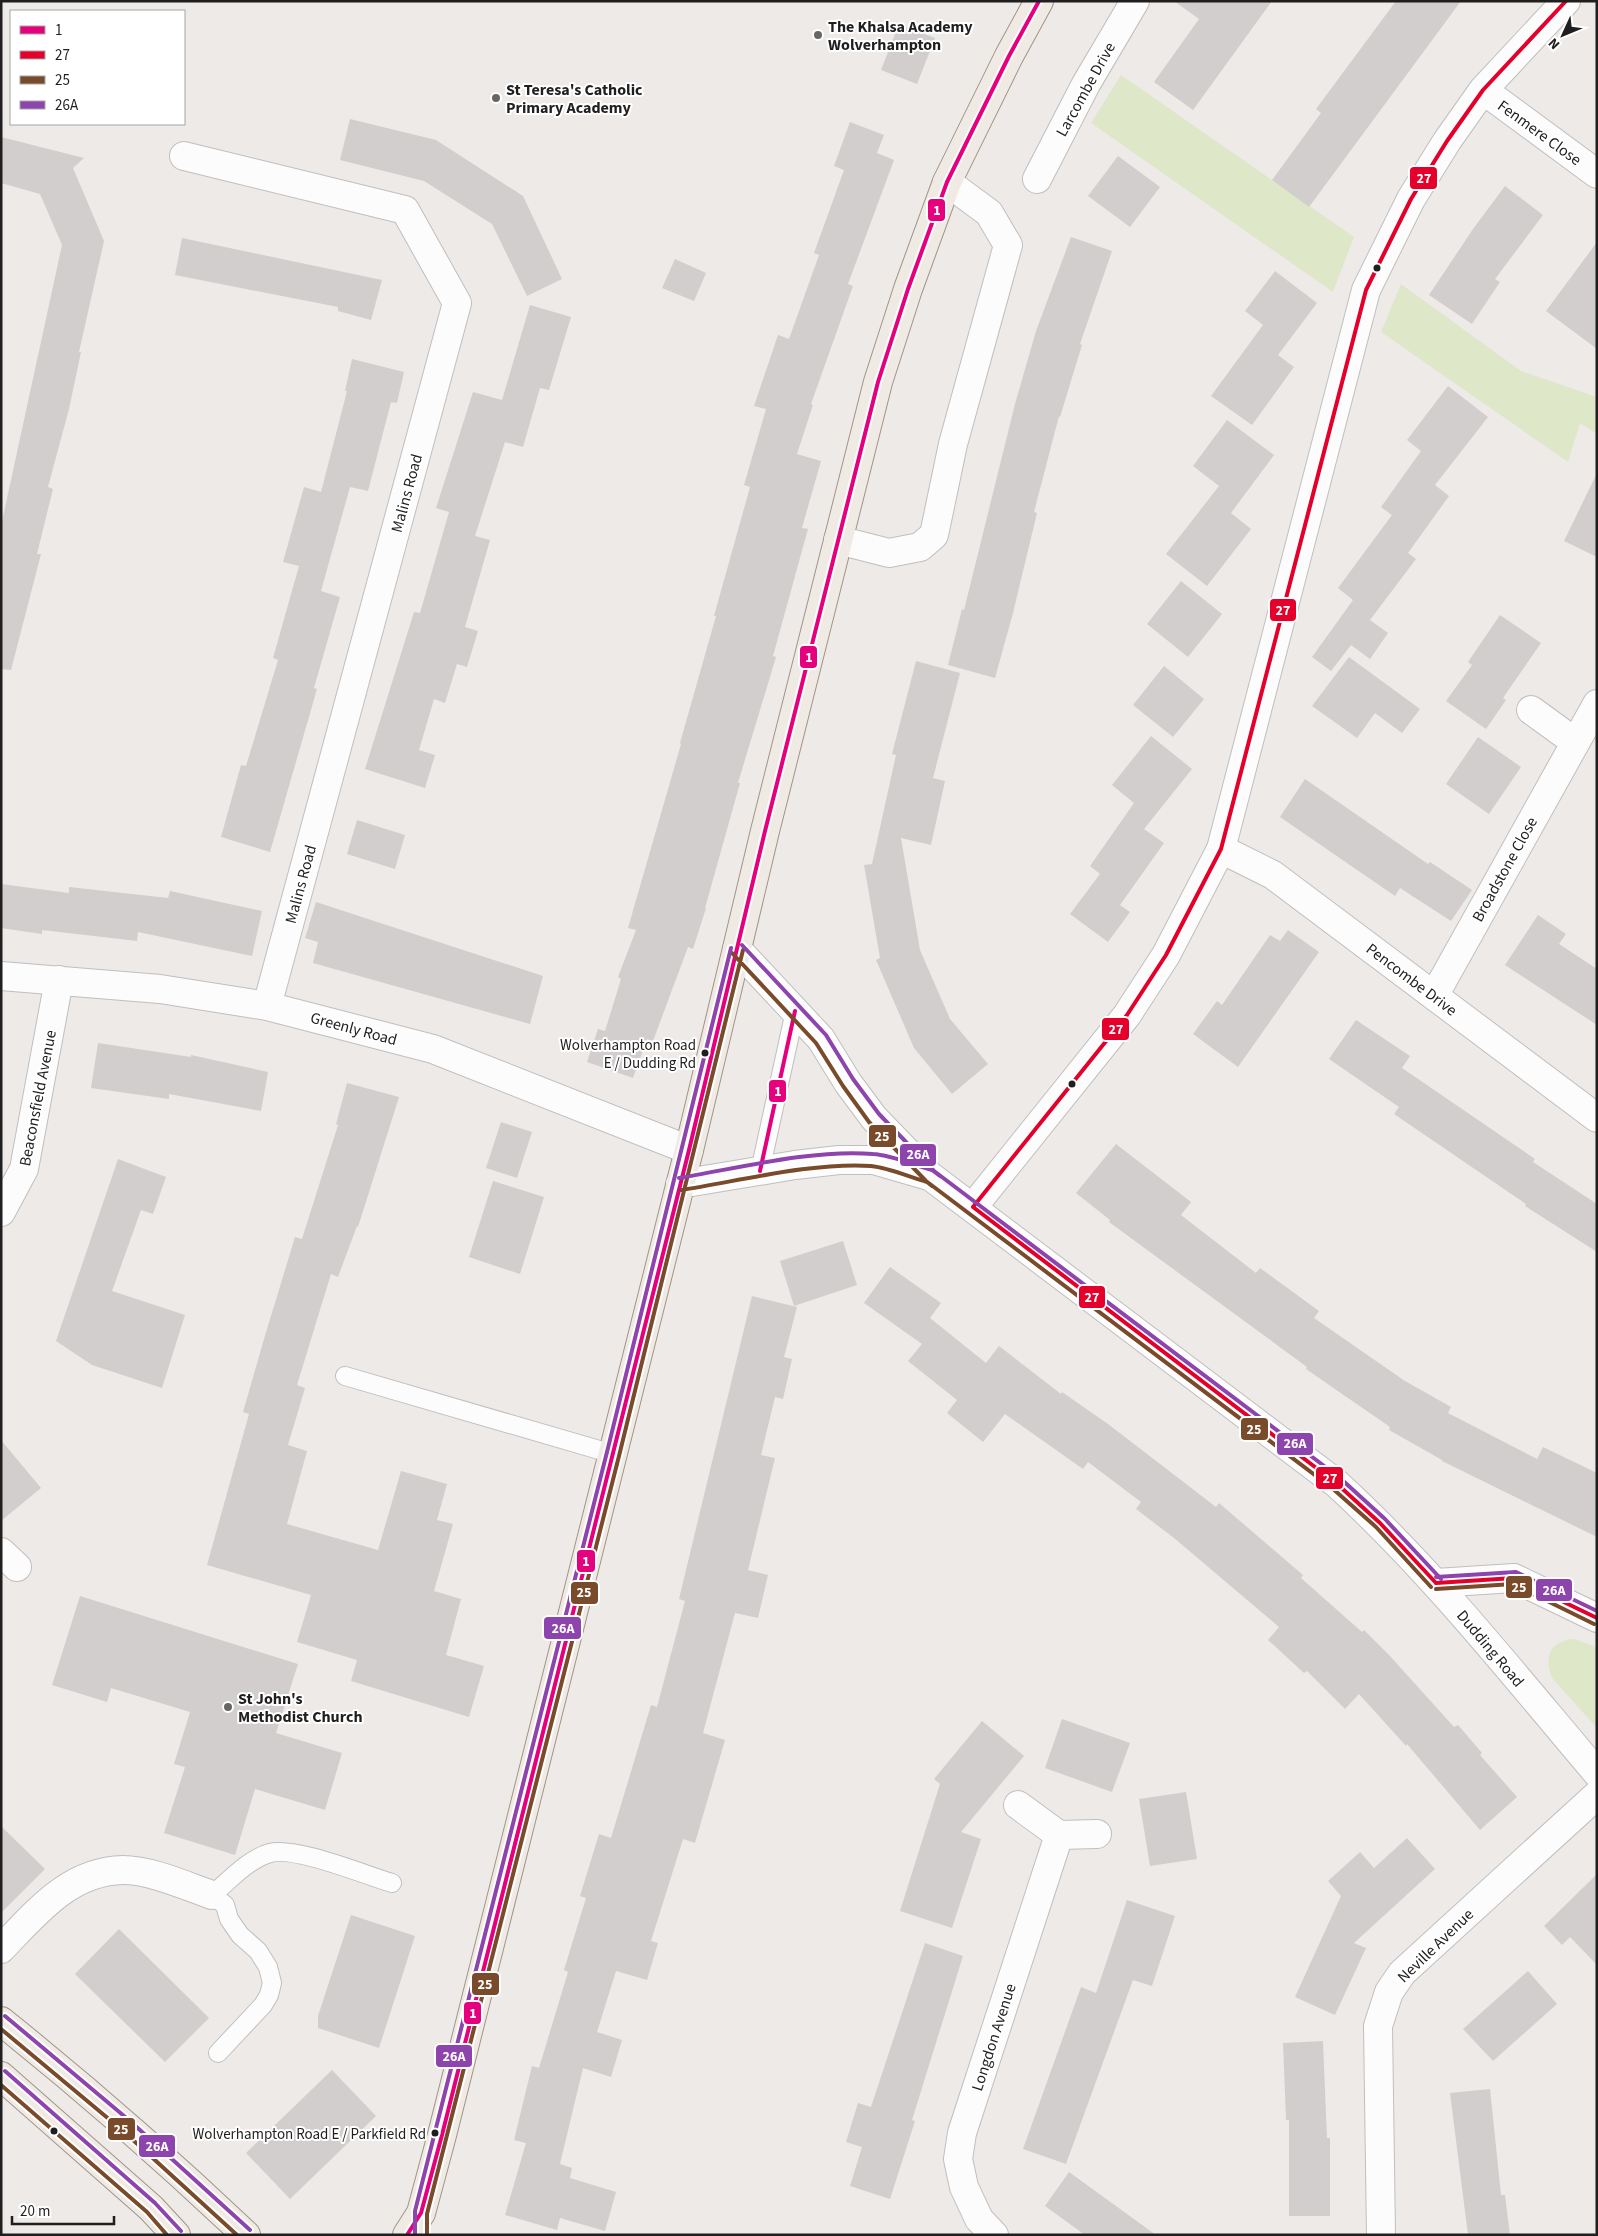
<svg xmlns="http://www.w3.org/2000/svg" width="1598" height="2236" font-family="'Source Sans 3',sans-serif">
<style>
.grass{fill:#dfe7c9}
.building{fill:#d2cecd}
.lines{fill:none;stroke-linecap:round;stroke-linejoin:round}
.lane-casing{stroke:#c0bfbe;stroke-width:20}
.street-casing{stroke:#c0bfbe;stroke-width:30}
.primary-casing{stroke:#a19486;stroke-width:30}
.lane{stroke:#fcfcfc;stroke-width:18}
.street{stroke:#fcfcfc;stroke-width:28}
.primary{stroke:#f0eae5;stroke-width:28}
.bus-1-casing{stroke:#fff;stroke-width:8}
.bus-2-casing{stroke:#fff;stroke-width:8}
.bus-3-casing{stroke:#fff;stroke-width:8}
.bus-4-casing{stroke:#fff;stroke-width:8}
.bus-1{stroke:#e5007d;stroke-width:4}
.bus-2{stroke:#e4002b;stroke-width:4}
.bus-3{stroke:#7a4b2a;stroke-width:4}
.bus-4{stroke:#8e44ad;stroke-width:4}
.poi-dot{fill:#676665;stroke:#fff;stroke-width:2}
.bus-dot{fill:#1f1f1f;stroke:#fff;stroke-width:2}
.labels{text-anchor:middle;stroke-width:4;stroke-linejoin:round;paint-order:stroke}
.bus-label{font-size:15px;fill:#1f1f1f;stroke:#fff;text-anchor:end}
.poi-label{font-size:16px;font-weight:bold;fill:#1f1f1f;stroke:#fff;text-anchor:start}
.street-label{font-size:16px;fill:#1f1f1f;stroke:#fff}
.line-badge{stroke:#fff;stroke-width:2}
.badge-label{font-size:14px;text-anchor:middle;font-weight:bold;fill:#fff}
</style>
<rect width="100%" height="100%" fill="#edeae8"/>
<path class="grass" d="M 1121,75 L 1354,237 L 1333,292 L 1091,123 Z
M 1401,284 L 1521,371 L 1597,397 L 1597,434 L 1580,423 L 1568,462 L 1381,332 Z
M 1574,1639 L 1597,1647 L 1597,1728 L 1552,1678 C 1543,1656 1551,1641 1574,1639 Z"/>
<path class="building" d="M 1174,1 L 1272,1 L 1193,110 L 1154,82 L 1199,19 Z
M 1396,1 L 1461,1 L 1309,207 L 1272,180 L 1321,113 L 1316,109 Z
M 899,24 L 935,38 L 917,84 L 881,70 Z
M 350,119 L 436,140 L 523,196 L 562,279 L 527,296 L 492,224 L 424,181 L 340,160 Z
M 850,122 L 884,135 L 877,153 L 894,160 L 848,284 L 853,286 L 811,404 L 813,405 L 797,454 L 821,461 L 802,528 L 808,529 L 773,656 L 776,657 L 738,783 L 740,783 L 705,908 L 706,908 L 693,949 L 688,947 L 653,1041 L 647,1039 L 633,1078 L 587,1062 L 598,1029 L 605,1031 L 621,979 L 618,977 L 636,930 L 628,928 L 681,744 L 680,743 L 716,616 L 714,616 L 750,487 L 744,485 L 766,409 L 754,406 L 778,335 L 789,339 L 819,255 L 814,253 L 844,170 L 834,166 Z
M 1,137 L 84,158 L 73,168 L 104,241 L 79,352 L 81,352 L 69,409 L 48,487 L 53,489 L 37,554 L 41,554 L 11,670 L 1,669 L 1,526 L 62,245 L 40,194 L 1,183 Z
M 1118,156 L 1160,187 L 1130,227 L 1088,196 Z
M 1505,186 L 1543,215 L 1495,279 L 1500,282 L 1472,324 L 1429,295 L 1473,229 Z
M 1071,237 L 1112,251 L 1080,344 L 1082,345 L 1060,417 L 1059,416 L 1034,512 L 1037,513 L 1013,613 L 995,678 L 948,665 L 962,609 L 964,610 L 1015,404 L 1036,331 Z
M 182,238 L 382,280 L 371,320 L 338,311 L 338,307 L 175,275 Z
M 1597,242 L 1597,349 L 1546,311 Z
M 675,259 L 706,273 L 694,301 L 662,288 Z
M 1275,271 L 1317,303 L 1278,355 L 1294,367 L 1252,425 L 1211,396 L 1263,325 L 1245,311 Z
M 530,305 L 571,317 L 549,390 L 540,388 L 523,447 L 505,442 L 475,536 L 490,540 L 465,627 L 478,631 L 467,667 L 457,664 L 445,703 L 434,699 L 419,750 L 435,755 L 425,788 L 365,769 L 414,612 L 420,613 L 449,512 L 436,508 L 473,392 L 502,400 Z
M 352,359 L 404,372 L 397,403 L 391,402 L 368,491 L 350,487 L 321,591 L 340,597 L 314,688 L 317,689 L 270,852 L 221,837 L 241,765 L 246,766 L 278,660 L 273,658 L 299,566 L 283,562 L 304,487 L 321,492 L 347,391 L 345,391 Z
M 1448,386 L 1488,417 L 1435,485 L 1449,496 L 1408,553 L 1416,559 L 1370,620 L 1388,633 L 1370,659 L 1351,645 L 1331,671 L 1312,657 L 1353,600 L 1338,588 L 1392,515 L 1381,507 L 1421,451 L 1407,440 Z
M 1227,420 L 1274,455 L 1231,513 L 1251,529 L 1207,586 L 1166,554 L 1219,486 L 1193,466 Z
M 1597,473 L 1597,557 L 1564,541 Z
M 1181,581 L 1222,614 L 1188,657 L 1147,624 Z
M 1500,615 L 1541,643 L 1503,698 L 1506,700 L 1486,729 L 1446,701 L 1472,665 L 1468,662 Z
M 1349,657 L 1420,709 L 1402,733 L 1375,713 L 1357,738 L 1312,706 Z
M 916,661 L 960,673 L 933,778 L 945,781 L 931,845 L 901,838 L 920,950 L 950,1019 L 988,1064 L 952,1094 L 914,1048 L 876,960 L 880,958 L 864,865 L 872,864 L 896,755 L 892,754 Z
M 1164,666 L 1204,699 L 1173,737 L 1133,705 Z
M 1151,736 L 1192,769 L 1144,829 L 1164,843 L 1120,905 L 1130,912 L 1108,942 L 1070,914 L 1100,874 L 1090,866 L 1134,803 L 1112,785 Z
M 1478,737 L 1521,767 L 1489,814 L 1446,784 Z
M 1305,779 L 1428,864 L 1430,862 L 1472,890 L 1451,921 L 1400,888 L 1395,896 L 1280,817 Z
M 357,820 L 405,835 L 395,869 L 347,854 Z
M 1,884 L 69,893 L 69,887 L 168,898 L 170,891 L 262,911 L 252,956 L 138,932 L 137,941 L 42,930 L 42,934 L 1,928 Z
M 316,902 L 543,976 L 530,1024 L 313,963 L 318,942 L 305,938 Z
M 1538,915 L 1566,934 L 1559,944 L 1597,969 L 1597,1025 L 1505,965 Z
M 1288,930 L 1319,952 L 1238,1067 L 1193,1034 L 1217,1001 L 1222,1005 L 1270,935 L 1280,941 Z
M 1356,1020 L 1410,1056 L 1402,1068 L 1535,1159 L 1533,1162 L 1597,1204 L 1597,1252 L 1525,1206 L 1526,1204 L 1394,1114 L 1399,1107 L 1329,1059 Z
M 98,1043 L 191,1057 L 191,1055 L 268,1072 L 261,1111 L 169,1094 L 169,1099 L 91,1088 Z
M 347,1083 L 399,1097 L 358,1227 L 357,1226 L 338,1277 L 331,1274 L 297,1385 L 305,1388 L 288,1445 L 307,1451 L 287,1524 L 378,1550 L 401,1471 L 447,1484 L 437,1520 L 453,1524 L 434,1591 L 461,1599 L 446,1655 L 484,1666 L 469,1717 L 351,1681 L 357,1660 L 297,1642 L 311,1595 L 207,1565 L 249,1414 L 243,1412 L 264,1339 L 295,1237 L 302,1239 L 338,1125 L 336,1124 Z
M 501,1122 L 532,1132 L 517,1178 L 486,1168 Z
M 1116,1144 L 1191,1202 L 1181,1215 L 1256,1273 L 1260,1268 L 1319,1311 L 1314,1318 L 1405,1381 L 1451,1407 L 1448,1413 L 1537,1459 L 1543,1447 L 1597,1473 L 1597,1537 L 1442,1461 L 1442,1460 L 1389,1430 L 1390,1427 L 1306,1369 L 1307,1367 L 1109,1222 L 1110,1220 L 1076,1193 Z
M 118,1159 L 166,1177 L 153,1214 L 141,1210 L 112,1291 L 185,1315 L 162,1388 L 92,1365 L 56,1341 Z
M 493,1181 L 544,1197 L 520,1274 L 469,1257 Z
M 843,1241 L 857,1285 L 794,1306 L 780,1261 Z
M 890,1267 L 941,1303 L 930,1318 L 986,1363 L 999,1346 L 1061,1394 L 1062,1392 L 1108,1424 L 1216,1507 L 1219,1503 L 1303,1575 L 1301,1578 L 1362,1632 L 1364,1630 L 1390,1656 L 1454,1727 L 1458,1725 L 1482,1753 L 1480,1755 L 1517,1797 L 1480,1830 L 1407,1744 L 1406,1746 L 1359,1694 L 1345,1709 L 1307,1671 L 1304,1673 L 1268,1640 L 1279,1627 L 1174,1538 L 1136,1509 L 1141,1502 L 1088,1462 L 1083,1469 L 1005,1414 L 983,1442 L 947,1413 L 957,1400 L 908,1361 L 922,1344 L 864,1303 Z
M 752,1296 L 797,1307 L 784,1357 L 792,1359 L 783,1399 L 775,1397 L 761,1455 L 775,1458 L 748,1570 L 768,1575 L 758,1618 L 735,1613 L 703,1733 L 725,1740 L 695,1843 L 683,1839 L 651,1941 L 658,1943 L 647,1980 L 616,1971 L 597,2032 L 622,2040 L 611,2077 L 583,2068 L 560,2164 L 572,2168 L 570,2178 L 616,2192 L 605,2231 L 560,2218 L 557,2230 L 505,2215 L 526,2143 L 514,2140 L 532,2066 L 539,2068 L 568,1972 L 564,1970 L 586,1898 L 580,1896 L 599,1834 L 611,1838 L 651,1705 L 657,1707 L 685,1601 L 679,1599 Z
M 1,1440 L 41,1488 L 1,1521 Z
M 80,1596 L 298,1664 L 276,1733 L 342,1753 L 325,1810 L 255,1789 L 235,1855 L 164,1833 L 185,1767 L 174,1764 L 190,1712 L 111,1688 L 107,1702 L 52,1685 Z
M 1062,1719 L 1130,1743 L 1112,1792 L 1045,1768 Z
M 982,1721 L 1024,1756 L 961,1832 L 981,1839 L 952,1928 L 900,1911 L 940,1784 L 934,1779 Z
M 1186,1792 L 1197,1859 L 1150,1866 L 1139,1799 Z
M 1,1826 L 45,1869 L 1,1913 Z
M 1407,1838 L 1435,1869 L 1354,1943 L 1366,1948 L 1335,2015 L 1295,1997 L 1341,1896 L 1328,1881 L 1360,1852 L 1374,1868 Z
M 1597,1874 L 1597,1965 L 1570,1937 L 1562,1945 L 1544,1926 Z
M 1127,1900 L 1175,1916 L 1152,1986 L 1133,1980 L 1066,2164 L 1023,2149 L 1081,1987 L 1096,1993 Z
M 351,1915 L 415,1936 L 379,2048 L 318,2028 L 318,2016 Z
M 119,1929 L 209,2018 L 165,2062 L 75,1974 Z
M 925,1943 L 963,1956 L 912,2120 L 915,2121 L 890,2199 L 850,2186 L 862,2147 L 846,2142 L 858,2103 L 871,2107 Z
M 1528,1971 L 1557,2004 L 1493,2061 L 1463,2029 Z
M 1323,2041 L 1327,2138 L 1330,2138 L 1330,2216 L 1289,2216 L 1289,2120 L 1286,2120 L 1283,2043 Z
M 332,2070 L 376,2116 L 290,2199 L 246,2153 Z
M 1490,2089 L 1501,2195 L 1505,2195 L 1510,2235 L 1468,2235 L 1450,2093 Z
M 1069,2172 L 1156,2235 L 1085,2235 L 1045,2206 Z"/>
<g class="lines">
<defs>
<path id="lane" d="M 760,1171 L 795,1011
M 345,1376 L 613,1454
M 218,2053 L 263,2005 L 269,1995 L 272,1983 L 268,1967 L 258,1951 L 240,1935 L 229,1919 L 225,1905 L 212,1895 C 229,1881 248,1859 270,1853 C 295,1846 365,1875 392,1883"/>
<path id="street" d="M 1483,90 L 1597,174
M 184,156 L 405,210 L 457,303 L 267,1006
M 1037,179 L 1086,84 L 1135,1
M 838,540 L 889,553 L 920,547 L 934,535 L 953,444 L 1008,245 L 989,213 L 947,182
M 1531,710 L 1575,742
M 1221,849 L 1273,875 L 1597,1118
M 737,949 L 821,1039 L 848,1083 L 874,1118 L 930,1176 L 1336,1483 C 1432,1571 1513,1674 1597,1773
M 1,976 L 160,989 L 267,1006 L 433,1049 L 689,1150
M 1434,996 L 1597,704
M 680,1184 L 795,1165 L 839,1160 L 874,1160 L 929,1176
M 973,1207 L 1127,1015 L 1166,955 L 1221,849 L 1366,290 L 1411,199 L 1447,141 L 1483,90 L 1566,1
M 1,1212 L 24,1169 L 59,980
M 1,1552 L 17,1567
M 1436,1583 L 1514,1578 L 1597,1618
M 1018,1805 L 1059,1835 L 1097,1834
M 1,1949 C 36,1913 69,1871 123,1870 C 151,1870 186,1886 212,1895
M 994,2235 L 979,2219 L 964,2187 L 958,2159 L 962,2133 L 1059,1835
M 1381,2235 L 1378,2026 L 1389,1992 L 1402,1973 L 1597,1795"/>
<path id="primary" d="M 1,2021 C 86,2089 167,2160 246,2235
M 1,2076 L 151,2208 L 176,2235
M 407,2235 L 421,2213 L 442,2135 L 689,1150 L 765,831 L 878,382 L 908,289 L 947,182 L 1009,56 L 1039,1"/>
</defs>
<use href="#lane" class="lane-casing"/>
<use href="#street" class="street-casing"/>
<use href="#primary" class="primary-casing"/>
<use href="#lane" class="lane"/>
<use href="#street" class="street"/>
<use href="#primary" class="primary"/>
<defs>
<path id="bus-1" d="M 760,1171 L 795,1011
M 407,2235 L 421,2213 L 442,2135 L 689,1150 L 765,831 L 878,382 L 908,289 L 947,182 L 1009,56 L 1039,1"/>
<path id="bus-2" d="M 973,1207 L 1127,1015 L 1166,955 L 1221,849 L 1366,290 L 1411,199 L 1447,141 L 1483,90 L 1566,1
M 973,1207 L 1336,1483 L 1380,1523 L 1436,1583
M 1436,1583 L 1514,1578 L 1597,1618"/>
<path id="bus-3" d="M 732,953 L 816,1043 L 843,1086 L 869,1122 L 926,1181 L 1332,1488 L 1376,1527 L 1431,1587
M 681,1190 C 739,1181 814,1162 871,1166 C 890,1168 909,1177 927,1182 L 932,1186
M 1436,1589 L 1513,1584 L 1594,1624
M 1,2029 L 122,2130 L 237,2235
M 1,2085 L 147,2212 L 167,2235
M 427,2235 L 427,2214 L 619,1456 L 743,950"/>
<path id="bus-4" d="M 742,945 L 826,1035 L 853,1079 L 879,1114 L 934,1171 L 1340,1478 L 1385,1519 L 1441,1579
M 679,1178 C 739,1168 813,1149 873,1154 C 892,1155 914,1165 932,1170 L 940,1176
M 1436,1577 L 1516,1572 L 1597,1611
M 5,2016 L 130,2121 L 250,2230
M 5,2071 L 155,2203 L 181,2231
M 415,2235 L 415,2211 L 607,1452 L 731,948"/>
</defs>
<use href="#bus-1" class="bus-1-casing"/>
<use href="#bus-2" class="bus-2-casing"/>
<use href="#bus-3" class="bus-3-casing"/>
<use href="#bus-4" class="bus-4-casing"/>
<use href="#bus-1" class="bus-1"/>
<use href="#bus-2" class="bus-2"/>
<use href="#bus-3" class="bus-3"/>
<use href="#bus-4" class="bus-4"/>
</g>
<g class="poi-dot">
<circle cx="818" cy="35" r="5"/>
<circle cx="496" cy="98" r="5"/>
<circle cx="228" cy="1707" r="5"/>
</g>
<g class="bus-dot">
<circle cx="1377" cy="268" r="4.5"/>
<circle cx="705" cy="1053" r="4.5"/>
<circle cx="1072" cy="1084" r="4.5"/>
<circle cx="54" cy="2131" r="4.5"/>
<circle cx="435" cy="2133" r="4.5"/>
</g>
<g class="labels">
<g class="bus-label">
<text x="696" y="1050">Wolverhampton Road<tspan x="696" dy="18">E / Dudding Rd</tspan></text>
<text x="426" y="2139">Wolverhampton Road E / Parkfield Rd</text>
</g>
<g class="poi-label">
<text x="828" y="32">The Khalsa Academy<tspan x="828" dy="18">Wolverhampton</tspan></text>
<text x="506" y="95">St Teresa's Catholic<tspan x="506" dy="18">Primary Academy</tspan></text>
<text x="238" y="1704">St John's<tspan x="238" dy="18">Methodist Church</tspan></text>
</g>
<g class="street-label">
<text transform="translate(1085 89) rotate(-61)" y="6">Larcombe Drive</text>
<text transform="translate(1540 132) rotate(36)" y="6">Fenmere Close</text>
<text transform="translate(406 493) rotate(-75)" y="6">Malins Road</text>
<text transform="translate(1504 869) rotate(-61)" y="6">Broadstone Close</text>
<text transform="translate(300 884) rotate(-75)" y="6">Malins Road</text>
<text transform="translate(1412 979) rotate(37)" y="6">Pencombe Drive</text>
<text transform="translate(354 1028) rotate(15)" y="6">Greenly Road</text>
<text transform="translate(37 1098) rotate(-79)" y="6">Beaconsfield Avenue</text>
<text transform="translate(1491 1648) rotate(50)" y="6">Dudding Road</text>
<text transform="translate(1435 1945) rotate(-44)" y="6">Neville Avenue</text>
<text transform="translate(993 2037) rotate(-72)" y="6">Longdon Avenue</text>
</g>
</g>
<g class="line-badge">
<rect x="1409" y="166" width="29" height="24" rx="5" fill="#e4002b"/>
<rect x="927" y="198" width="19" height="24" rx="5" fill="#e5007d"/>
<rect x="1269" y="598" width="28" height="24" rx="5" fill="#e4002b"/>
<rect x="799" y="645" width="19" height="24" rx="5" fill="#e5007d"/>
<rect x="1101" y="1017" width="29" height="24" rx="5" fill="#e4002b"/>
<rect x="768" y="1079" width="19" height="24" rx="5" fill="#e5007d"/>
<rect x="868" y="1124" width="29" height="24" rx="5" fill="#7a4b2a"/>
<rect x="899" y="1143" width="38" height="24" rx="5" fill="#8e44ad"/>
<rect x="1078" y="1285" width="28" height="24" rx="5" fill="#e4002b"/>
<rect x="1240" y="1417" width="29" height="24" rx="5" fill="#7a4b2a"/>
<rect x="1276" y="1432" width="38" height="24" rx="5" fill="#8e44ad"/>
<rect x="1315" y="1466" width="29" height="24" rx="5" fill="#e4002b"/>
<rect x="576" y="1549" width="20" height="24" rx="5" fill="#e5007d"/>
<rect x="1505" y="1575" width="28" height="24" rx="5" fill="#7a4b2a"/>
<rect x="1535" y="1578" width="38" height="24" rx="5" fill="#8e44ad"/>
<rect x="570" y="1581" width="29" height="24" rx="5" fill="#7a4b2a"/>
<rect x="543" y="1616" width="39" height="24" rx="5" fill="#8e44ad"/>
<rect x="471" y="1972" width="29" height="24" rx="5" fill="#7a4b2a"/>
<rect x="463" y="2001" width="19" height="24" rx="5" fill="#e5007d"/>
<rect x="435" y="2044" width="38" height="24" rx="5" fill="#8e44ad"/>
<rect x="107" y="2117" width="29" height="24" rx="5" fill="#7a4b2a"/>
<rect x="138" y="2134" width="38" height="24" rx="5" fill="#8e44ad"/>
</g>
<g class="badge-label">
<text x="1424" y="183">27</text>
<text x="937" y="215">1</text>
<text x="1283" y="615">27</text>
<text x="809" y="662">1</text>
<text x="1116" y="1034">27</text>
<text x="778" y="1096">1</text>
<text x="882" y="1141">25</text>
<text x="918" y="1159">26A</text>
<text x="1092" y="1302">27</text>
<text x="1254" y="1434">25</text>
<text x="1295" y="1448">26A</text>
<text x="1330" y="1483">27</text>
<text x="586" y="1566">1</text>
<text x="1519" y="1592">25</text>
<text x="1554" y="1595">26A</text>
<text x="584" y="1597">25</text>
<text x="563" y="1633">26A</text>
<text x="485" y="1989">25</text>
<text x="473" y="2018">1</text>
<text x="454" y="2061">26A</text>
<text x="121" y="2134">25</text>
<text x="157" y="2151">26A</text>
</g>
<rect width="1598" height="2236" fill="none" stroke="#1f1f1f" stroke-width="5"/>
<rect x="10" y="10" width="175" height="115" fill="#ffffff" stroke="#a5a5a5"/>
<rect x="20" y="26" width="25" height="8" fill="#e5007d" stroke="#a5a5a5"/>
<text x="55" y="35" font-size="15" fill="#1f1f1f">1</text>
<rect x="20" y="51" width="25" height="8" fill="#e4002b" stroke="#a5a5a5"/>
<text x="55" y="60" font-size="15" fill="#1f1f1f">27</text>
<rect x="20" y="76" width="25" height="8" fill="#7a4b2a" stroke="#a5a5a5"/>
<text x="55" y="85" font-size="15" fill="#1f1f1f">25</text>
<rect x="20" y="101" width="25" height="8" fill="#8e44ad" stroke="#a5a5a5"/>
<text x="55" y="110" font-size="15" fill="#1f1f1f">26A</text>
<g transform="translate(1563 35) rotate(226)" stroke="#ffffff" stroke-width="4" paint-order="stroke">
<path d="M0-4L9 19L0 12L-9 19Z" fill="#1f1f1f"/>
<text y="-8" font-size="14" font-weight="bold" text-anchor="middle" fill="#1f1f1f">N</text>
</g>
<path d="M12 2216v8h102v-8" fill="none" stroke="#1f1f1f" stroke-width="2.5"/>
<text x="20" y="2216" font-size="15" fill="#1f1f1f" stroke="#ffffff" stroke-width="4" paint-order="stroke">20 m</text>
</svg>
